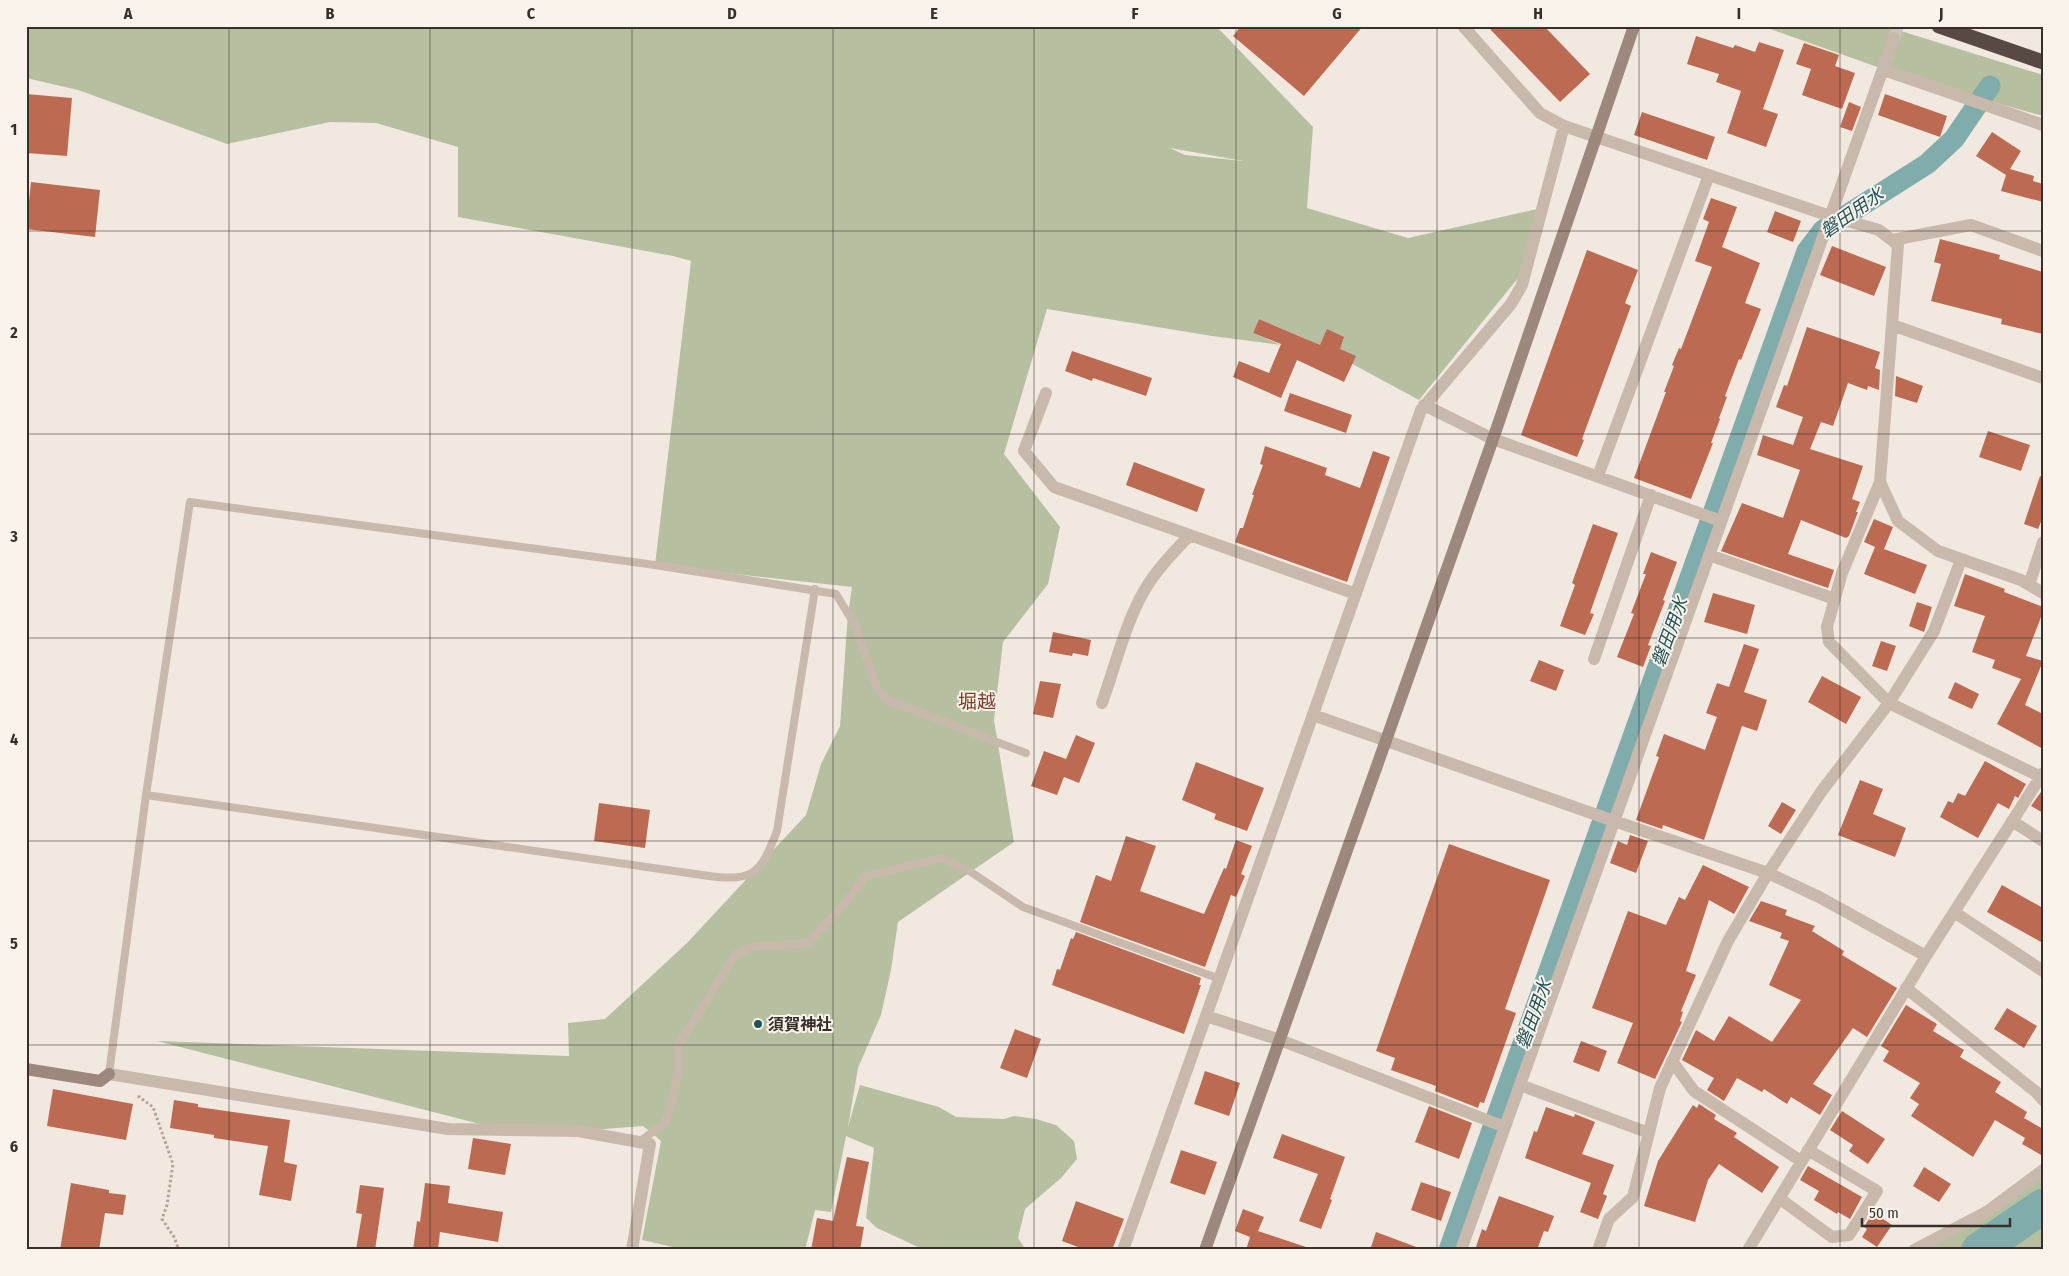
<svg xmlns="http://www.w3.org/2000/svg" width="2069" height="1276" font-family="'Fira Sans Condensed','Noto Sans JP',sans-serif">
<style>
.green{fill:#b6c0a1;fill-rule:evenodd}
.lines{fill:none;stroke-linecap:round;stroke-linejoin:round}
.canal{stroke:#81acac;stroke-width:21}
.river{stroke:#81acac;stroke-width:35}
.building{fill:#bd6a53}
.street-tunnel{stroke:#ccc4bc;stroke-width:12;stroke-dasharray:12 6;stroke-linecap:butt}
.path{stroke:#b5a397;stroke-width:3;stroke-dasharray:2.5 2.5;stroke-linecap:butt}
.lane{stroke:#c9b9ad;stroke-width:8}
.street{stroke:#c9b9ad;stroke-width:12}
.secondary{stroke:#9d887e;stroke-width:12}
.highway{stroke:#584943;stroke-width:15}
.grid{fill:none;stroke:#382f2b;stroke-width:1;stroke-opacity:0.55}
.poi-dot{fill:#235456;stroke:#f9f3ec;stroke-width:2}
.labels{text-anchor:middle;stroke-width:4;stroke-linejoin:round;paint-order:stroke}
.poi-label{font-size:16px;font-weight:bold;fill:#382f2b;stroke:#f9f3ec;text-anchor:start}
.water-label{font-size:18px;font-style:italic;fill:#235456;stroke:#f9f3ec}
.quarter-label{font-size:19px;fill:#813c2a;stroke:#f9f3ec}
.neatline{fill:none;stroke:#382f2b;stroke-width:2}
.grid-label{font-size:16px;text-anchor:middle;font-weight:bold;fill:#382f2b}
</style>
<rect width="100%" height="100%" fill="#f1e9e0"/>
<path class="green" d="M 26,26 L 1221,26 L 1219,29 L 1313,127 L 1307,208 L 1408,238 L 1542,208 L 1527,267 L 1419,400 L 1306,339 L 1259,319 L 1253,333 L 1281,345 L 1212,336 L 1047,309 L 1004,454 L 1060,527 L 1048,584 L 1003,642 L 994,720 L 1014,842 L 898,922 L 891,970 L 881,1015 L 858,1068 L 848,1127 L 860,1085 L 939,1107 L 956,1117 L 1004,1119 L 1014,1116 L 1036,1119 L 1056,1125 L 1074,1141 L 1077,1159 L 1061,1178 L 1025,1209 L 1018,1238 L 1026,1250 L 918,1250 L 918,1247 L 877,1228 L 866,1218 L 874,1148 L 846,1136 L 831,1212 L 815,1210 L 805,1250 L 686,1250 L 642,1240 L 661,1141 L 643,1126 L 578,1131 L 507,1131 L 157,1041 L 569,1056 L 568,1023 L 605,1019 L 687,943 L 806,815 L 821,764 L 840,726 L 848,614 L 852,587 L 655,565 L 691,261 L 673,256 L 458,217 L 458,147 L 376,123 L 330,122 L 227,144 L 78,90 L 26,78 ZM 1170,148 L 1243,161 L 1185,155 Z
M 1762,26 L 1885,26 L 2043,75 L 2043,116 L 1914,80 Z
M 2043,1169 L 2043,1250 L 1912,1250 L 1992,1212 Z"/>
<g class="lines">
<path class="canal" d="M 1449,1250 L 1807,251 L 1823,230 L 1927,164 L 1954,139 L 1990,86"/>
<path class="river" d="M 1979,1250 L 2043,1206"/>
</g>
<path class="building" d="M 1241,26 L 1363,26 L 1304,96 L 1233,36 Z
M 1487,26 L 1544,26 L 1590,74 L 1560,102 Z
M 1696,36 L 1733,48 L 1735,45 L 1755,52 L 1759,42 L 1784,50 L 1763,109 L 1778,114 L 1766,147 L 1727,133 L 1741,91 L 1716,82 L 1719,74 L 1687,64 Z
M 1804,43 L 1839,55 L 1835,66 L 1855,73 L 1842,109 L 1802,95 L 1811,69 L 1796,64 Z
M 26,94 L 72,98 L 67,156 L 26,153 Z
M 1885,94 L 1947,116 L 1940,137 L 1878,115 Z
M 1849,102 L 1861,107 L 1852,131 L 1840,127 Z
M 1642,112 L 1715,137 L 1707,160 L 1634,135 Z
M 1992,132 L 2021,151 L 2010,169 L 2034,176 L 2033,181 L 2043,184 L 2043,202 L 2001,191 L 2006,175 L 1976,156 Z
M 31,182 L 100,190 L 95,237 L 26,229 Z
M 1711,198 L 1737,207 L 1722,247 L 1760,263 L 1745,303 L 1761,309 L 1741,360 L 1739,359 L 1725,396 L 1727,397 L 1719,418 L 1720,419 L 1711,443 L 1713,443 L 1691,499 L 1634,478 L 1666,392 L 1664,392 L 1674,366 L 1672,365 L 1679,348 L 1681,349 L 1712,267 L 1695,261 L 1709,222 L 1703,219 Z
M 1775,211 L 1801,221 L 1793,242 L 1767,232 Z
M 1940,239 L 2000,255 L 1999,259 L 2043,272 L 2043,334 L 2001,324 L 2002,319 L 1931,301 L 1941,264 L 1934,262 Z
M 1832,246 L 1886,267 L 1874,296 L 1820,275 Z
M 1587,250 L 1638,270 L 1625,303 L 1631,306 L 1582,439 L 1584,440 L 1577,457 L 1521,435 Z
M 1259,319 L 1320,345 L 1327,329 L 1344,337 L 1340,349 L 1356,356 L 1344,382 L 1297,360 L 1281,398 L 1233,377 L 1239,361 L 1269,373 L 1281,344 L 1253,333 Z
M 1807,327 L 1880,352 L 1875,368 L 1880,370 L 1879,390 L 1868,386 L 1867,390 L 1848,383 L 1833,426 L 1821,422 L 1810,449 L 1863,466 L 1852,499 L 1860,502 L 1856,512 L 1858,512 L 1849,536 L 1846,538 L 1801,520 L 1788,554 L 1834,570 L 1828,588 L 1721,551 L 1742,503 L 1783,518 L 1800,470 L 1757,455 L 1763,435 L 1793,445 L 1803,417 L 1776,407 L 1784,385 L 1787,386 Z
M 1072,351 L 1152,378 L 1146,396 L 1093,378 L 1092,381 L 1065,371 Z
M 1896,376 L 1923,386 L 1917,403 L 1895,396 Z
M 1290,393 L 1352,415 L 1346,433 L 1284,411 Z
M 1988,431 L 2030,445 L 2021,471 L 1979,457 Z
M 1265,446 L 1327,468 L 1325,475 L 1360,488 L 1373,451 L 1390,457 L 1347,582 L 1235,542 L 1240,528 L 1243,528 L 1254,495 L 1252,495 L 1263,465 L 1260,464 Z
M 1134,462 L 1205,489 L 1197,512 L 1126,485 Z
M 2040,476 L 2043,477 L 2043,517 L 2038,529 L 2024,524 Z
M 1874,519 L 1893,527 L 1884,549 L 1927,565 L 1915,594 L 1864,574 L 1875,547 L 1864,542 Z
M 1593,524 L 1618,533 L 1590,613 L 1594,614 L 1585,635 L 1560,626 L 1575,585 L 1572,583 Z
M 1651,552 L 1677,562 L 1663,600 L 1665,601 L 1648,645 L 1651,646 L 1643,667 L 1617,657 L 1634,614 L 1631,613 L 1646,574 L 1643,574 Z
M 1965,574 L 2005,589 L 2004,592 L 2043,607 L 2043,612 L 2026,656 L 2043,661 L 2025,705 L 2043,714 L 2043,749 L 1997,724 L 2021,679 L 1992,668 L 1995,660 L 1972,652 L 1985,616 L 1954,606 Z
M 1713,593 L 1755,605 L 1747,634 L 1704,622 Z
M 1917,602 L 1932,607 L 1924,632 L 1909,626 Z
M 1053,632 L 1091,640 L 1088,656 L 1073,653 L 1072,656 L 1049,652 Z
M 1881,641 L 1896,646 L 1887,671 L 1872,666 Z
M 1744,644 L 1759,649 L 1744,692 L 1767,700 L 1757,731 L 1742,726 L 1704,840 L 1663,825 L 1662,829 L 1636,820 L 1659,757 L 1656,756 L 1664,734 L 1705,750 L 1717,717 L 1706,713 L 1717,683 L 1729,687 Z
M 1539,660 L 1564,670 L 1556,691 L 1530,681 Z
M 1822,676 L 1861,697 L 1846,724 L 1808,702 Z
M 1040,681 L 1061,684 L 1053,718 L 1033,714 Z
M 1955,682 L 1979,694 L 1972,709 L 1948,698 Z
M 1076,735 L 1095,743 L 1079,783 L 1064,777 L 1057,795 L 1031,786 L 1044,751 L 1066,759 Z
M 1985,761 L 2026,784 L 2018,798 L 2015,796 L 2009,809 L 1998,803 L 1978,838 L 1940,817 L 1948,801 L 1953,803 L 1958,793 L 1965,796 Z
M 1196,762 L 1264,788 L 1247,831 L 1214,819 L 1216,814 L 1182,800 Z
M 1860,780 L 1883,789 L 1873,814 L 1906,828 L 1895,857 L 1838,835 Z
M 2041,792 L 2043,793 L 2043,813 L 2031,806 Z
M 1782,802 L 1796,810 L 1781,834 L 1768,826 Z
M 599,803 L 650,810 L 645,848 L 594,841 Z
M 1630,835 L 1648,841 L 1636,873 L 1610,863 L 1618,841 L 1627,845 Z
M 1126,836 L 1156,846 L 1140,891 L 1204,914 L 1224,868 L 1226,869 L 1236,840 L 1252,846 L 1241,874 L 1245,876 L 1236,897 L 1231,895 L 1205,967 L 1080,922 L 1096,875 L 1111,881 Z
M 1449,844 L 1550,880 L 1505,1009 L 1516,1013 L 1484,1103 L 1480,1102 L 1478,1108 L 1435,1091 L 1436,1086 L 1391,1070 L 1395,1058 L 1376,1051 Z
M 1703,865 L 1749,887 L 1734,914 L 1709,900 L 1686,971 L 1696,975 L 1681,1011 L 1683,1012 L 1680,1021 L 1682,1022 L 1655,1079 L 1617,1063 L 1633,1023 L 1592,1008 L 1628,911 L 1666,925 L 1679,897 L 1685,900 Z
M 2002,885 L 2043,908 L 2043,943 L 1987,912 Z
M 1761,901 L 1787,910 L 1785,915 L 1815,926 L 1812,931 L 1844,951 L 1842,955 L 1897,988 L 1867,1037 L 1853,1028 L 1813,1084 L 1832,1095 L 1820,1115 L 1791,1097 L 1787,1104 L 1764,1089 L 1762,1092 L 1737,1078 L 1724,1101 L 1707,1090 L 1714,1078 L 1682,1060 L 1696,1030 L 1714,1041 L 1729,1016 L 1772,1042 L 1801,1000 L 1769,985 L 1789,941 L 1780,938 L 1782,933 L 1749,921 Z
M 1076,932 L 1201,978 L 1199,985 L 1201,985 L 1184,1034 L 1052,985 L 1057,969 L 1060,970 L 1071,938 L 1073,939 Z
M 1906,1005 L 1937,1024 L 1933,1031 L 1964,1050 L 1960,1057 L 2001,1082 L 1995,1092 L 2027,1112 L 2024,1118 L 2043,1129 L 2043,1156 L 2022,1144 L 2025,1138 L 1995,1120 L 1973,1157 L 1911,1116 L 1919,1104 L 1910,1098 L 1920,1083 L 1883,1061 L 1889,1051 L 1881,1046 Z
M 2007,1008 L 2037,1026 L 2024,1048 L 1994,1029 Z
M 1015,1029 L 1041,1039 L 1027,1078 L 1000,1068 Z
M 1581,1041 L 1607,1051 L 1599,1072 L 1573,1062 Z
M 1205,1071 L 1240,1083 L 1229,1116 L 1194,1104 Z
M 53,1089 L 133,1104 L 126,1140 L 47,1126 Z
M 174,1100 L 198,1104 L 198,1107 L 290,1120 L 284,1162 L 297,1165 L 291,1201 L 259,1195 L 268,1146 L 214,1138 L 214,1135 L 170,1128 Z
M 1699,1104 L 1716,1115 L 1714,1119 L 1737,1133 L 1734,1137 L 1779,1167 L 1762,1193 L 1719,1164 L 1708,1180 L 1695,1222 L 1644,1206 L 1658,1161 L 1693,1105 L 1697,1108 Z
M 1429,1106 L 1472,1123 L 1459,1159 L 1415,1142 Z
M 1546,1107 L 1574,1117 L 1575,1114 L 1595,1122 L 1582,1154 L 1614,1165 L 1603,1194 L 1607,1196 L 1598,1219 L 1580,1212 L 1591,1183 L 1525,1158 L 1534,1131 L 1537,1132 Z
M 1842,1111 L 1885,1139 L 1868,1164 L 1849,1151 L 1853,1145 L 1830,1130 Z
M 1282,1134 L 1345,1157 L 1330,1199 L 1332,1200 L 1321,1229 L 1299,1221 L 1318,1174 L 1273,1158 Z
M 473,1138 L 511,1144 L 505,1175 L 468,1169 Z
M 1181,1150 L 1217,1162 L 1205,1195 L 1170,1183 Z
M 847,1157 L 869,1162 L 856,1226 L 864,1227 L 860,1250 L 811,1250 L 817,1218 L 833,1221 Z
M 1808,1166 L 1862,1197 L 1850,1219 L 1838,1212 L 1837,1214 L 1814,1200 L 1819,1191 L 1800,1180 Z
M 1924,1167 L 1951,1184 L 1939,1202 L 1913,1186 Z
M 1421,1182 L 1451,1192 L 1441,1221 L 1411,1210 Z
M 71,1183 L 109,1190 L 109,1193 L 126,1195 L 123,1215 L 105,1213 L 99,1250 L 60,1250 Z
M 425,1183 L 450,1186 L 448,1203 L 503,1212 L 498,1242 L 440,1232 L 438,1250 L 413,1250 L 417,1221 L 420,1222 Z
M 360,1185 L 384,1188 L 375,1250 L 356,1250 L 362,1214 L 356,1213 Z
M 1499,1196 L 1554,1216 L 1548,1232 L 1544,1231 L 1537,1250 L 1475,1250 L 1482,1229 L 1486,1231 Z
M 1076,1201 L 1124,1219 L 1112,1250 L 1086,1250 L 1062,1241 Z
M 1243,1209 L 1264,1217 L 1258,1231 L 1306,1247 L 1305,1250 L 1246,1250 L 1250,1237 L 1235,1231 Z
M 1873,1212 L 1892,1225 L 1877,1247 L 1862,1237 L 1867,1229 L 1864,1227 Z
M 1376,1232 L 1419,1248 L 1419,1250 L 1370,1250 Z"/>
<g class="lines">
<path class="street-tunnel" d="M 1894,38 L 1898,26"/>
<path class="path" d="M 138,1096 L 153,1107 L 173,1164 L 167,1205 L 162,1219 L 174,1237 L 179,1250"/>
<path class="lane" d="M 146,795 L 709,876 C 755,882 761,872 777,831 L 815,589
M 109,1074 L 146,795 L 190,502 L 655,565 L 836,594 L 856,627 L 877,688 L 887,700 L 1026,753
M 639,1142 L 665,1123 L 672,1102 L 678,1071 L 679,1044 L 736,954 L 751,947 L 808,943 L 836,914 L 866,876 L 942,858 L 971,872 L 1023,907 L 1220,979"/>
<path class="street" d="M 1463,26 L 1540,113 L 1564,126 L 1830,216 L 1879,230 L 1898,245 L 1880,482 L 1898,521 L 1938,551 L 2021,580 L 2043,593
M 1884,70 L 2043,125
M 1892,240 L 1971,225 L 2043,251
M 1892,325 L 2043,378
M 1046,393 L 1024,451 L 1054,487 L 1356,594
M 1424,405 L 1493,439 L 1721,521
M 1598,476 L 1709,175
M 1880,482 L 1842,573 L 1827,627 L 1829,642 L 1889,703 L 2041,777
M 1709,555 L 1835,599
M 2029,585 L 2043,542
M 1594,659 L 1651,495
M 1102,703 C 1115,667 1125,624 1144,591 C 1156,570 1173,553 1190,535
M 1313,715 L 1614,821 L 1768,873 L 1819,897 L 1926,956
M 2012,821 L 2043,841
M 1954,912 L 2043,971
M 1906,988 L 2036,1092 L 2043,1100
M 1206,1016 L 1280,1040 L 1505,1127
M 1672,1061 L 1694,1091 L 1801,1161
M 109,1074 L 448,1129 L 578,1131 L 650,1144 L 632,1250
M 1520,1085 L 1649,1133
M 1779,1198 L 1832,1237 L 1849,1235 L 1877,1191 L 1808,1150
M 1123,1250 L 1421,410 L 1511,304 L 1522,285 L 1564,126
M 1461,1250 L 1894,38
M 1598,1250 L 1609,1219 L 1633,1197 L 1660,1088 L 1728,941 L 1768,873 L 1821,792 L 1889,703 L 1934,631 L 1961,560
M 1748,1250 L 1926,956 L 2043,773
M 1914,1250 L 1988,1211 L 2043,1170"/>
<path class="secondary" d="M 26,1069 L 100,1081 L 109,1074
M 1205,1250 L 1493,439 L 1634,26"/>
<path class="highway" d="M 1939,26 L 2043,62"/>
</g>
<path class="grid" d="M 229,26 L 229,1250M 430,26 L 430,1250M 632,26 L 632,1250M 833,26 L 833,1250M 1034,26 L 1034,1250M 1236,26 L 1236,1250M 1437,26 L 1437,1250M 1639,26 L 1639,1250M 1840,26 L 1840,1250M 26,231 L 2043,231M 26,434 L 2043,434M 26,638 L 2043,638M 26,841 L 2043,841M 26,1045 L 2043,1045"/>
<circle class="poi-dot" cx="758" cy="1024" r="5"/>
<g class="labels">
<g class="poi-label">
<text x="768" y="1030">須賀神社</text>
</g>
<g class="water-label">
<text transform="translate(1852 213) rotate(-35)" y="6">磐田用水</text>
<text transform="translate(1670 632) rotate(-70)" y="6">磐田用水</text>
<text transform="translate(1534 1014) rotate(-70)" y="6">磐田用水</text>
</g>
<g class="quarter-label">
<text x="977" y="708">堀越</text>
</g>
</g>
<rect width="2069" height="1276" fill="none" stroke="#f9f3ec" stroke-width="55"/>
<path d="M1862 1218v8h148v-8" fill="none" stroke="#382f2b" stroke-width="2.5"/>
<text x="1869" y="1218" font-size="15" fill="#382f2b" stroke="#f9f3ec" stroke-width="4" paint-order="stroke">50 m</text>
<rect x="28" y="28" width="2014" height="1220" class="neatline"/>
<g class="grid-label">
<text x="128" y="19">A</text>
<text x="330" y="19">B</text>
<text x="531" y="19">C</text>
<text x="732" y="19">D</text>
<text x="934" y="19">E</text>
<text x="1135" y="19">F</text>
<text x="1337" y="19">G</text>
<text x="1538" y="19">H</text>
<text x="1739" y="19">I</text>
<text x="1941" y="19">J</text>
<text x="14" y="135">1</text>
<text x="14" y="338">2</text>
<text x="14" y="542">3</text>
<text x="14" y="745">4</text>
<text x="14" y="949">5</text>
<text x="14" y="1152">6</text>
</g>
</svg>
